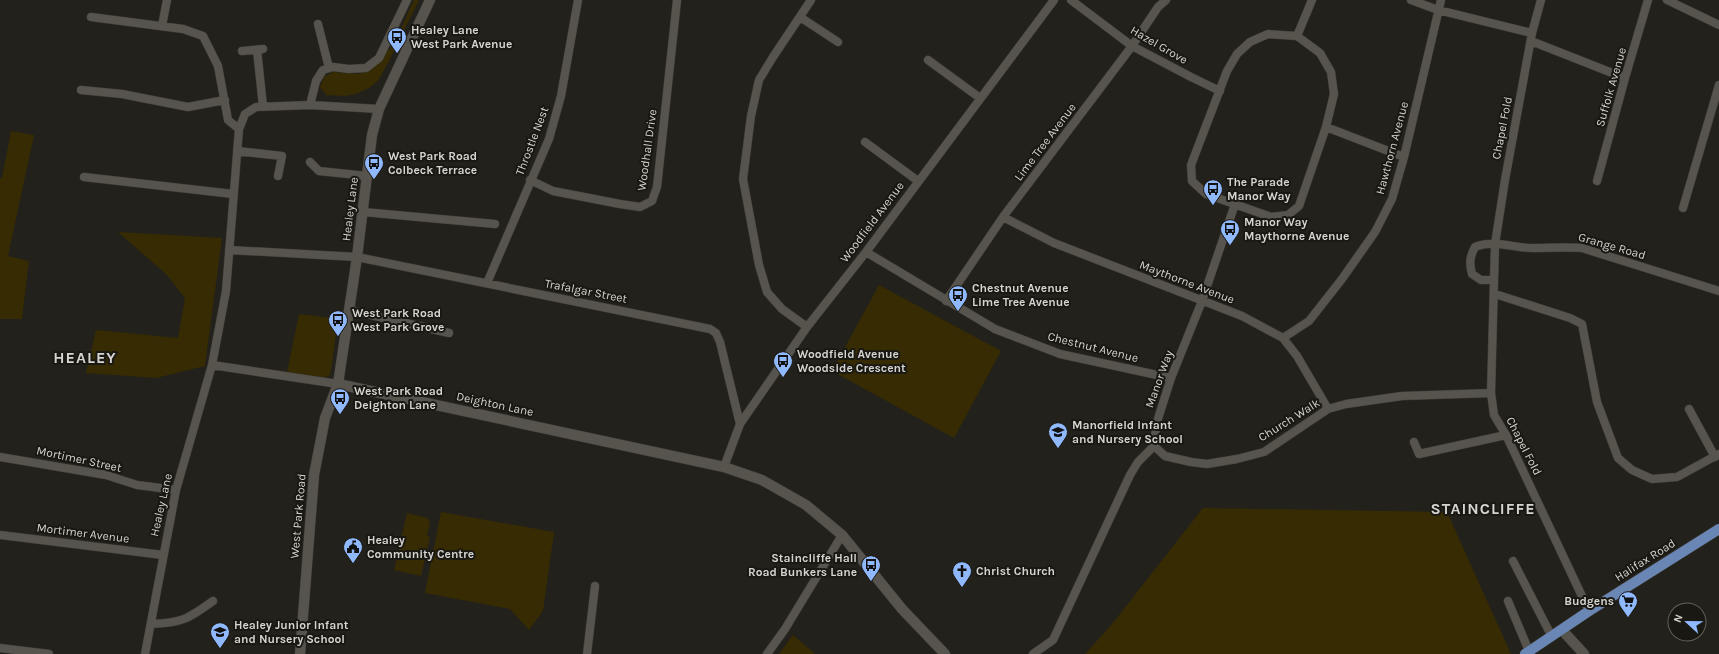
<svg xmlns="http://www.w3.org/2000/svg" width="1719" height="654" font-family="Karla,sans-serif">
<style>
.green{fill:#362b03}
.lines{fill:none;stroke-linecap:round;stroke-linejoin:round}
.street-casing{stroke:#3d3b36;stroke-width:9}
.secondary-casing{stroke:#3d3b36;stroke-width:11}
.primary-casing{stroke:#3d3b36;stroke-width:11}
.street{stroke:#56544d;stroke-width:8}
.secondary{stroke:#56544d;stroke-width:10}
.primary{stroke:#6a86b5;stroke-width:10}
.labels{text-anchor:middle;stroke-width:4;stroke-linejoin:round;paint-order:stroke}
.poi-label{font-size:12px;font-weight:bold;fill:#d5d4d0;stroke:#1a1812;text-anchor:start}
.street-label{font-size:12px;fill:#d5d4d0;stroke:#1a1812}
.district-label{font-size:16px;font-weight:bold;letter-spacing:1px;fill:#d5d4d0;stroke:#1a1812}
</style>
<rect width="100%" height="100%" fill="#23211b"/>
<path class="green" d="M 414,0 L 419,0 L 389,61 L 378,81 L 369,88 L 356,94 L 345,96 L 326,95 L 320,87 L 324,77 L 333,72 L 357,74 L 367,71 L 393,46 Z
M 11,131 L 34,135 L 8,256 L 29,261 L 22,319 L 0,319 L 0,178 L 2,178 Z
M 118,232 L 222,238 L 205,366 L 156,378 L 86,373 L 96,330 L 178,338 L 185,298 L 166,274 Z
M 879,285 L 1001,351 L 954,438 L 832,371 Z
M 299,314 L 338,319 L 331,371 L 330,375 L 324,378 L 287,372 Z
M 1203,508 L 1447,512 L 1511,654 L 1085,654 L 1112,624 Z
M 441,512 L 554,532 L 543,611 L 529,630 L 510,609 L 425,593 Z
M 407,513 L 427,518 L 430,522 L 427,536 L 430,537 L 421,576 L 394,570 Z
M 793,635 L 815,654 L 779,654 Z"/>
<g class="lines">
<defs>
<path id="street" d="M 1071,0 L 1132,46 L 1191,77 L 1220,91
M 1411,0 L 1438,10 L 1532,33
M 1541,0 L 1532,33 L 1505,180 L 1495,244 L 1491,393 L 1494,415 L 1506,435 L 1589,611
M 1667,0 L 1719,25
M 91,17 L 183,29 L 203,36 L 218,66 L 228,120 L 239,129
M 800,17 L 838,42
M 318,24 L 329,68
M 162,26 L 167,0
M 1268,34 L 1297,36 L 1320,53 L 1331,72 L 1334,94 L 1326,127 L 1299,206 L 1288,215 L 1271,217 L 1206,194 L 1192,181 L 1191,165 L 1227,71 L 1237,54 L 1250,42 Z
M 1297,36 L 1312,0
M 1531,41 L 1625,78
M 257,50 L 263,106
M 242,51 L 263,49
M 928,60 L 980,98
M 81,90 L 122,94 L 188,107 L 225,100
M 310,105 L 316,81 L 323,70 L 333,67 L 349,69 L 366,68 L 379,58 L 407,0
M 1326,127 L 1404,157
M 865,142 L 918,181
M 237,151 L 282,156 L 278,176
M 310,162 L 319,171 L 367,176
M 84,177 L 233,194
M 530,180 L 553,191 L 620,204 L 640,207 L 652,201 L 657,187 L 677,0
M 1597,181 L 1625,78 L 1648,0
M 1683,208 L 1719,85
M 363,212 L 495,224
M 1003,217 L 1054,243 L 1242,316 L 1283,338 L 1297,356 L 1328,409
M 229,250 L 357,257 L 710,329 L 716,333 L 720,342 L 740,424
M 866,252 L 995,329 L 1060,354 L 1171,378
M 1494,280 L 1481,280 L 1472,274 C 1469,263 1470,256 1475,247 C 1493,239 1513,248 1532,248 C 1549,248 1565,247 1582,248 L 1719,291
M 487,283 L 549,139 L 561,96 L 578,0
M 1495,294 L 1570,318 L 1582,324 L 1597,402 L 1618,458 L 1632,470 L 1652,479 L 1677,477 L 1719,454
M 946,301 L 1003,217 L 1132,46 L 1158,7 L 1166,0
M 349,310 L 449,333
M 807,327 L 782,309 L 767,292 L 759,265 L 743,179 L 751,116 L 759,80 L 773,57 L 811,0
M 1283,338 L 1309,321 L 1342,279 L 1375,232 L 1392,199 L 1404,157 L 1441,0
M 212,365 L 338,384
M 1689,409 L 1715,457
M 1414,442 L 1419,454 L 1506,435
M 1154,446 L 1165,456 L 1191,462 L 1207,464 L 1237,459 L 1264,452 L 1328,409 L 1346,404 L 1402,396 L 1491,393
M 0,457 L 106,475 L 137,485 L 176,490
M 724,467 L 740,424 L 807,327 L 866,252 L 1054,0
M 0,535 L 163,555
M 1513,561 L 1552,637
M 1508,601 L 1529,651
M 151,624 C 182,623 188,619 213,601
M 0,648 L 49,654
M 145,654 L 176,490 L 212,365 L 226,291 L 239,129 L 245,114 L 256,107 L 310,105 L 379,109
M 587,654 L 595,586
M 767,654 L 785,629 L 842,535
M 1033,654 L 1053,640 L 1130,475 L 1138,462 L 1154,446 L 1156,425 L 1171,378 L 1202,301 L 1235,204"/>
<path id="secondary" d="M 338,384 L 724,467 L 762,480 L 806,505 L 842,535 L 902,609 L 945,654
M 1562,630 L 1584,654
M 300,654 L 314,475 L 325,418 L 338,384 L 357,257 L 372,135 L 379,109 L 430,0"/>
<path id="primary" d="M 1525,654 L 1589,611 L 1719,529"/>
</defs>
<use href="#street" class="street-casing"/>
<use href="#secondary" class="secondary-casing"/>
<use href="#primary" class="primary-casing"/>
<use href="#street" class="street"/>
<use href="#secondary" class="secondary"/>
<use href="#primary" class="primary"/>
</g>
<defs>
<symbol id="bus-pin" viewBox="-11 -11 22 30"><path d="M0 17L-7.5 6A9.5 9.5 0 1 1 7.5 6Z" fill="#90b8fd" stroke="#1a1812"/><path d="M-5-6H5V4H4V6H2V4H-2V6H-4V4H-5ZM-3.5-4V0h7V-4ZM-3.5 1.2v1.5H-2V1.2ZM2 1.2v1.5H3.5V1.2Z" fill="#111"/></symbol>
<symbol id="school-pin" viewBox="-11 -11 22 30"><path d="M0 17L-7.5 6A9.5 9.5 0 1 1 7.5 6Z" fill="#90b8fd" stroke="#1a1812"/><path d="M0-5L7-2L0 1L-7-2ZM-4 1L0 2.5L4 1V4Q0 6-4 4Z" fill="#111"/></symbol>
<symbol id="civic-pin" viewBox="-11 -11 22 30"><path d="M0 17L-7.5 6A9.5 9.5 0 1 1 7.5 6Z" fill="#90b8fd" stroke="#1a1812"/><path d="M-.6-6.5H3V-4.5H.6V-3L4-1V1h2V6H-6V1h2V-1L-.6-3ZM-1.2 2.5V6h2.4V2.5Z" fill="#111"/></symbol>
<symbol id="church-pin" viewBox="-11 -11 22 30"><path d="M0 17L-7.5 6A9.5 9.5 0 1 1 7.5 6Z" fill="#90b8fd" stroke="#1a1812"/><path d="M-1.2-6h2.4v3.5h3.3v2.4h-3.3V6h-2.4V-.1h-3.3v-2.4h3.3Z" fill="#111"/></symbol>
<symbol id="supermarket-pin" viewBox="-11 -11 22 30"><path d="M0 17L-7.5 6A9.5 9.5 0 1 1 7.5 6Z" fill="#90b8fd" stroke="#1a1812"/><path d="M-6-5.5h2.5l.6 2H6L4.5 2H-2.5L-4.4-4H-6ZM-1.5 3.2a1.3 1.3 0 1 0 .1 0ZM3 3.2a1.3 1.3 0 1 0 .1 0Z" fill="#111"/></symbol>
</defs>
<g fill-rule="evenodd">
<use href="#bus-pin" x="386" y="26" width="22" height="30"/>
<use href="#bus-pin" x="363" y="152" width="22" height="30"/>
<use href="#bus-pin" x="1202" y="178" width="22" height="30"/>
<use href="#bus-pin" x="1219" y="218" width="22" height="30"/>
<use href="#bus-pin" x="947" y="284" width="22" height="30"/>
<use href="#bus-pin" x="327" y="309" width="22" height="30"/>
<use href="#bus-pin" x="772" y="350" width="22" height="30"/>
<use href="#bus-pin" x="329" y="387" width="22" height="30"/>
<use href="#school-pin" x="1047" y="421" width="22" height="30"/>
<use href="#civic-pin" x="342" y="536" width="22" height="30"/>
<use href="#bus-pin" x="860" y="554" width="22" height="30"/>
<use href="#church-pin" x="951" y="560" width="22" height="30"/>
<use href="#supermarket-pin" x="1617" y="590" width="22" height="30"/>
<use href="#school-pin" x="209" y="621" width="22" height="30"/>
</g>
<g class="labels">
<g class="poi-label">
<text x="411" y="34">Healey Lane<tspan x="411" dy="14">West Park Avenue</tspan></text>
<text x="388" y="160">West Park Road<tspan x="388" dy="14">Colbeck Terrace</tspan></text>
<text x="1227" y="186">The Parade<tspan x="1227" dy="14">Manor Way</tspan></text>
<text x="1244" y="226">Manor Way<tspan x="1244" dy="14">Maythorne Avenue</tspan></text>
<text x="972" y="292">Chestnut Avenue<tspan x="972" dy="14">Lime Tree Avenue</tspan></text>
<text x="352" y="317">West Park Road<tspan x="352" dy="14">West Park Grove</tspan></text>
<text x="797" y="358">Woodfield Avenue<tspan x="797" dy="14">Woodside Crescent</tspan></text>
<text x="354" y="395">West Park Road<tspan x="354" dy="14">Deighton Lane</tspan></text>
<text x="1072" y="429">Manorfield Infant<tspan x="1072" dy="14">and Nursery School</tspan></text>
<text x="367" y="544">Healey<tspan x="367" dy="14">Community Centre</tspan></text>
<text x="857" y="562" text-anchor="end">Staincliffe Hall<tspan x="857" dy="14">Road Bunkers Lane</tspan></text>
<text x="976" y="575">Christ Church</text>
<text x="1614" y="605" text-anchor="end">Budgens</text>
<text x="234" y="629">Healey Junior Infant<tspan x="234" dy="14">and Nursery School</tspan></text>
</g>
<g class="street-label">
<text transform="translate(1159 45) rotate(30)" y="4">Hazel Grove</text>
<text transform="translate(1611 87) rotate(-74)" y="4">Suffolk Avenue</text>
<text transform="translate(1502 128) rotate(-79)" y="4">Chapel Fold</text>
<text transform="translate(532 141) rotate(-69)" y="4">Throstle Nest</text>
<text transform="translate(1045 142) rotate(-53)" y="4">Lime Tree Avenue</text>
<text transform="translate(1392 148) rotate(-75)" y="4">Hawthorn Avenue</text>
<text transform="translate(647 150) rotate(-82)" y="4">Woodhall Drive</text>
<text transform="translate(350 209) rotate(-83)" y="4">Healey Lane</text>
<text transform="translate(872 222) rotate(-53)" y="4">Woodfield Avenue</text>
<text transform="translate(1612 246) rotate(16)" y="4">Grange Road</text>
<text transform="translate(1187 282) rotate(21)" y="4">Maythorne Avenue</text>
<text transform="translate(586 291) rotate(11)" y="4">Trafalgar Street</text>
<text transform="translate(1093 347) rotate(14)" y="4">Chestnut Avenue</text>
<text transform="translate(1159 379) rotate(-70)" y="4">Manor Way</text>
<text transform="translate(495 404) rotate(12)" y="4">Deighton Lane</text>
<text transform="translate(1289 420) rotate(-32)" y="4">Church Walk</text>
<text transform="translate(1524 446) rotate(63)" y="4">Chapel Fold</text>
<text transform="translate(79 459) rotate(12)" y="4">Mortimer Street</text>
<text transform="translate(161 505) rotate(-77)" y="4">Healey Lane</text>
<text transform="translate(298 516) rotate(-85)" y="4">West Park Road</text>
<text transform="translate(83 533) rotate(7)" y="4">Mortimer Avenue</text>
<text transform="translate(1645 560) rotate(-32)" y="4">Halifax Road</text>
</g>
<g class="district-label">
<text x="85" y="363">HEALEY</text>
<text x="1483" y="514">STAINCLIFFE</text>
</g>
</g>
<g transform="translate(1687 622) rotate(292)"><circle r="19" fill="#1a1812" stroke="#65635e"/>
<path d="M0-3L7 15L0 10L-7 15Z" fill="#90b8fd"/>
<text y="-6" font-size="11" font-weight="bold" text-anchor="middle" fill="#d5d4d0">N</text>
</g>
</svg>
